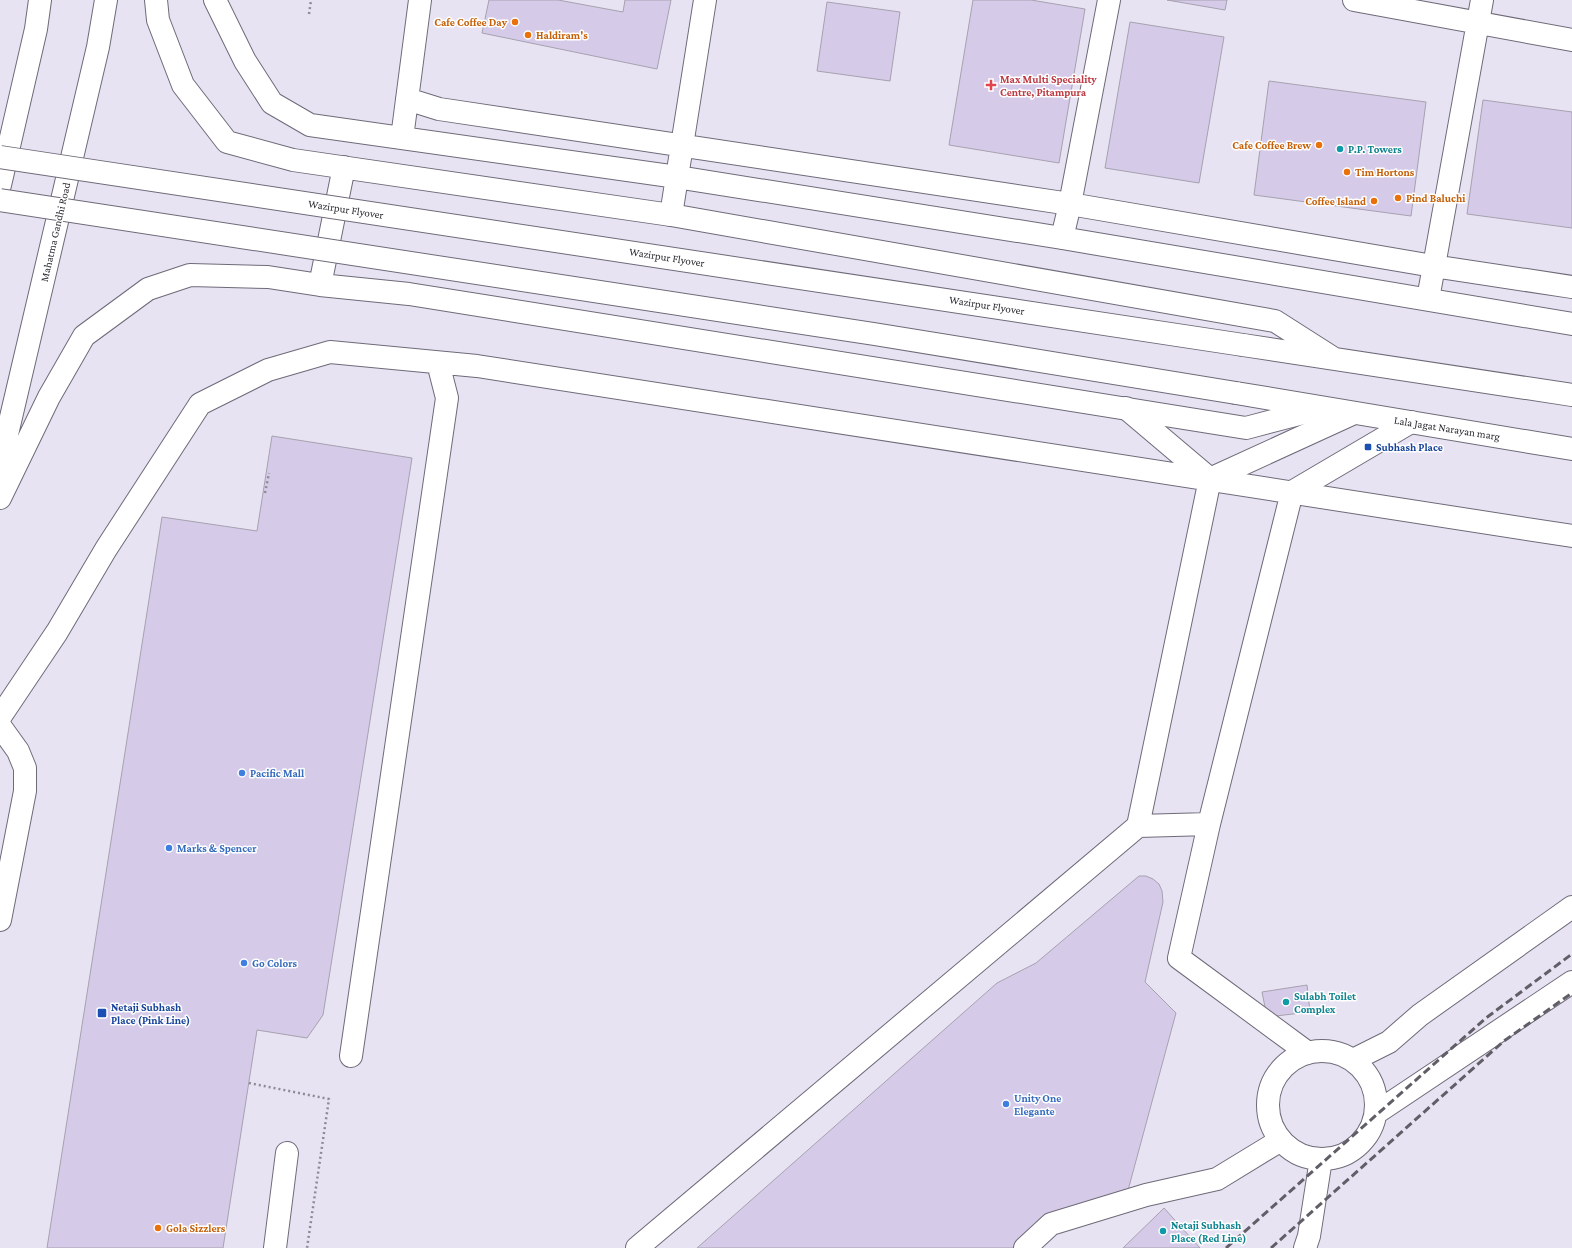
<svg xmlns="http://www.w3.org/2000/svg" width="1572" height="1248" font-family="'Crimson Pro',serif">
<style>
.building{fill:#d5cbe8;stroke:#a6a1af}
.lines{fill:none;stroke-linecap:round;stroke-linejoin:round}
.minor-casing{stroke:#6f6a78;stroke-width:24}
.major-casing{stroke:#6f6a78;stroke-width:24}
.path{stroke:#8d8a95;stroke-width:2.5;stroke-dasharray:2 3;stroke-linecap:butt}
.minor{stroke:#fff;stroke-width:22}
.major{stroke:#fff;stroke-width:22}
.rail{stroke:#615e67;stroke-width:3;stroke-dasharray:8 4;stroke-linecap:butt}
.major-bridge-casing{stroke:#6f6a78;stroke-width:24;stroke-linecap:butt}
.major-bridge{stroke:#fff;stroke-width:22}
.food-dot{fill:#e8710a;stroke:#fff;stroke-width:1.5}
.health-dot{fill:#e0444e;stroke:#fff;stroke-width:1.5}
.culture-dot{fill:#0f9aa8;stroke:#fff;stroke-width:1.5}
.transit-dot{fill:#1a4fb4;stroke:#fff;stroke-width:1.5}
.shop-dot{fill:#3f7fe0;stroke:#fff;stroke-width:1.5}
.labels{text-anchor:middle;stroke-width:3;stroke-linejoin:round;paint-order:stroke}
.food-label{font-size:11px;font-weight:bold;fill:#c56008;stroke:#fff;text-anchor:start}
.health-label{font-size:11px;font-weight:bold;fill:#be3a42;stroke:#fff;text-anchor:start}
.culture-label{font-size:11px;font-weight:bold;fill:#0d838f;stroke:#fff;text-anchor:start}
.street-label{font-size:11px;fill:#2c2a30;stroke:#fff}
.transit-label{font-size:11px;font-weight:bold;fill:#164399;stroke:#fff;text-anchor:start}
.shop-label{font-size:11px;font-weight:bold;fill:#366cbe;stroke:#fff;text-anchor:start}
</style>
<rect width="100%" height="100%" fill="#e8e3f3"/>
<path class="building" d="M 489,0 L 558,0 L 623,12 L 625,0 L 671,0 L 657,69 L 482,33 Z
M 973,0 L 1031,0 L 1085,9 L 1059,163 L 949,145 Z
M 1167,0 L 1227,0 L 1225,10 Z
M 827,2 L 900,12 L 890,81 L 817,71 Z
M 1130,22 L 1224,37 L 1199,183 L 1105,168 Z
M 1269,81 L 1426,102 L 1411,216 L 1254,195 Z
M 1483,100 L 1572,112 L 1572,228 L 1467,214 Z
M 272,436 L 412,458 L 323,1015 L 307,1038 L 257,1030 L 223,1248 L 47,1248 L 162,517 L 257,531 Z
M 1139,876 L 1146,876 L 1153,879 L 1159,884 L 1162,891 L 1163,902 L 1145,982 L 1176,1013 L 1127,1194 L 1018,1248 L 697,1248 L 997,983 L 1036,963 Z
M 1307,985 L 1310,1012 L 1267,1017 L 1262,992 Z
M 1164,1208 L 1200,1248 L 1123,1248 L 1159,1213 Z"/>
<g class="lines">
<defs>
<path id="minor" d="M 215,0 L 245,61 L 272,103 L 310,125 L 677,177 L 1062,238 L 1572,324
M 1354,0 L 1572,40
M 407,99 L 439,109 L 1070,204 L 1433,266 L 1572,287
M 402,138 L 420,0
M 671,215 L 705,0
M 1062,238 L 1070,204 L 1109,0
M 1428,299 L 1482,0
M 1126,408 L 1210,479
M 1210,479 L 1354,413
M 0,717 L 57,632 L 106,549 L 200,404 L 268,370 L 330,352 L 477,366 L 1572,536
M 0,726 L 18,751 L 25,768 L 25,791 L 0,920
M 1209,824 L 1292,492 L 1411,422
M 1138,826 L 1210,479
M1268 1105a54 54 0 1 1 108 0a54 54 0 1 1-108 0Z
M 351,1056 L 447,398 L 438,363
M 1353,1060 L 1389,1042 L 1420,1015 L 1572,907
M 1376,1113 L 1572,982
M 275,1248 L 287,1153
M 637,1248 L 1138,826 L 1209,824 L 1179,958 L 1308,1053
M 1025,1248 L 1051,1224 L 1146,1195 L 1217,1179 L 1281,1140
M 1305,1248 L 1309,1236 L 1321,1159"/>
<path id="major" d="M 156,0 L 158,20 L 183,85 L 227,142 L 293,160 L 671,215 L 1275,321 L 1333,358
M 0,185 L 36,29 L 40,0
M 320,285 L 344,167
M 1243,345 L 1572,395
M 1236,393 L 1572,449
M 0,464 L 98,47 L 106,0
M 0,498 L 49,397 L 84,336 L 148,289 L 190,275 L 268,277 L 320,285 L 409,294 L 1246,428 L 1322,408"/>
</defs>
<use href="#minor" class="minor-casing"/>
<use href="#major" class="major-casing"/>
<path class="path" d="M 309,14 L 311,0
M 265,493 L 269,473
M 249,1083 L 329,1099 L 307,1248"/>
<use href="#minor" class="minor"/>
<use href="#major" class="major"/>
<path class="rail" d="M 1226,1248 L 1486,1018 L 1572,954
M 1271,1248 L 1504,1041 L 1572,993"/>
<defs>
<path id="major-bridge" d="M 0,157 L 1243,345
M 0,200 L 874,334 L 1236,393"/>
</defs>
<use href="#major-bridge" class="major-bridge-casing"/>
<use href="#major-bridge" class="major-bridge"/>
</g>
<g class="food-dot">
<circle cx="515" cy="22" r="4"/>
<circle cx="528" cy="35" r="4"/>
<circle cx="1319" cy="145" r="4"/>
<circle cx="1347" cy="172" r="4"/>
<circle cx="1398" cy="198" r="4"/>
<circle cx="1374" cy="201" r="4"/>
<circle cx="158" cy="1228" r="4"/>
</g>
<path class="health-dot" d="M989 79h4v4h4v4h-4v4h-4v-4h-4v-4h4z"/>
<g class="culture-dot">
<circle cx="1340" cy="149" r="4"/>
<circle cx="1286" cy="1002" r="4"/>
<circle cx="1163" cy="1231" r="4"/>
</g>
<g class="transit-dot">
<rect x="1364" y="443" width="8" height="8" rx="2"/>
<rect x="97" y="1008" width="10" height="10" rx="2"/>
</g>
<g class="shop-dot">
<circle cx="242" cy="773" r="4"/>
<circle cx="169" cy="848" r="4"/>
<circle cx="244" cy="963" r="4"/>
<circle cx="1006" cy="1104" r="4"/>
</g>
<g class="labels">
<g class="food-label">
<text x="507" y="26" text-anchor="end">Cafe Coffee Day</text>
<text x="536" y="39">Haldiram's</text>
<text x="1311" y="149" text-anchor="end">Cafe Coffee Brew</text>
<text x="1355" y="176">Tim Hortons</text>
<text x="1406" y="202">Pind Baluchi</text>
<text x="1366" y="205" text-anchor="end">Coffee Island</text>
<text x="166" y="1232">Gola Sizzlers</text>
</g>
<g class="health-label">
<text x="1000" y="83">Max Multi Speciality<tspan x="1000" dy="13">Centre, Pitampura</tspan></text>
</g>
<g class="culture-label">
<text x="1348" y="153">P.P. Towers</text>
<text x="1294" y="1000">Sulabh Toilet<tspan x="1294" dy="13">Complex</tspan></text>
<text x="1171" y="1229">Netaji Subhash<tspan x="1171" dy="13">Place (Red Line)</tspan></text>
</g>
<g class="street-label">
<text transform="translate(346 209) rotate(9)" y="4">Wazirpur Flyover</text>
<text transform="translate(55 232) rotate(-77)" y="4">Mahatma Gandhi Road</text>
<text transform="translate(667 257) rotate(9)" y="4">Wazirpur Flyover</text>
<text transform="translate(987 305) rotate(9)" y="4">Wazirpur Flyover</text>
<text transform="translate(1447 428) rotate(9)" y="4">Lala Jagat Narayan marg</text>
</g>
<g class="transit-label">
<text x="1376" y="451">Subhash Place</text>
<text x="111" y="1011">Netaji Subhash<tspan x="111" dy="13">Place (Pink Line)</tspan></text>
</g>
<g class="shop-label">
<text x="250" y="777">Pacific Mall</text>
<text x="177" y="852">Marks &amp; Spencer</text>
<text x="252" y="967">Go Colors</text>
<text x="1014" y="1102">Unity One<tspan x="1014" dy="13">Elegante</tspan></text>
</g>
</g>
</svg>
